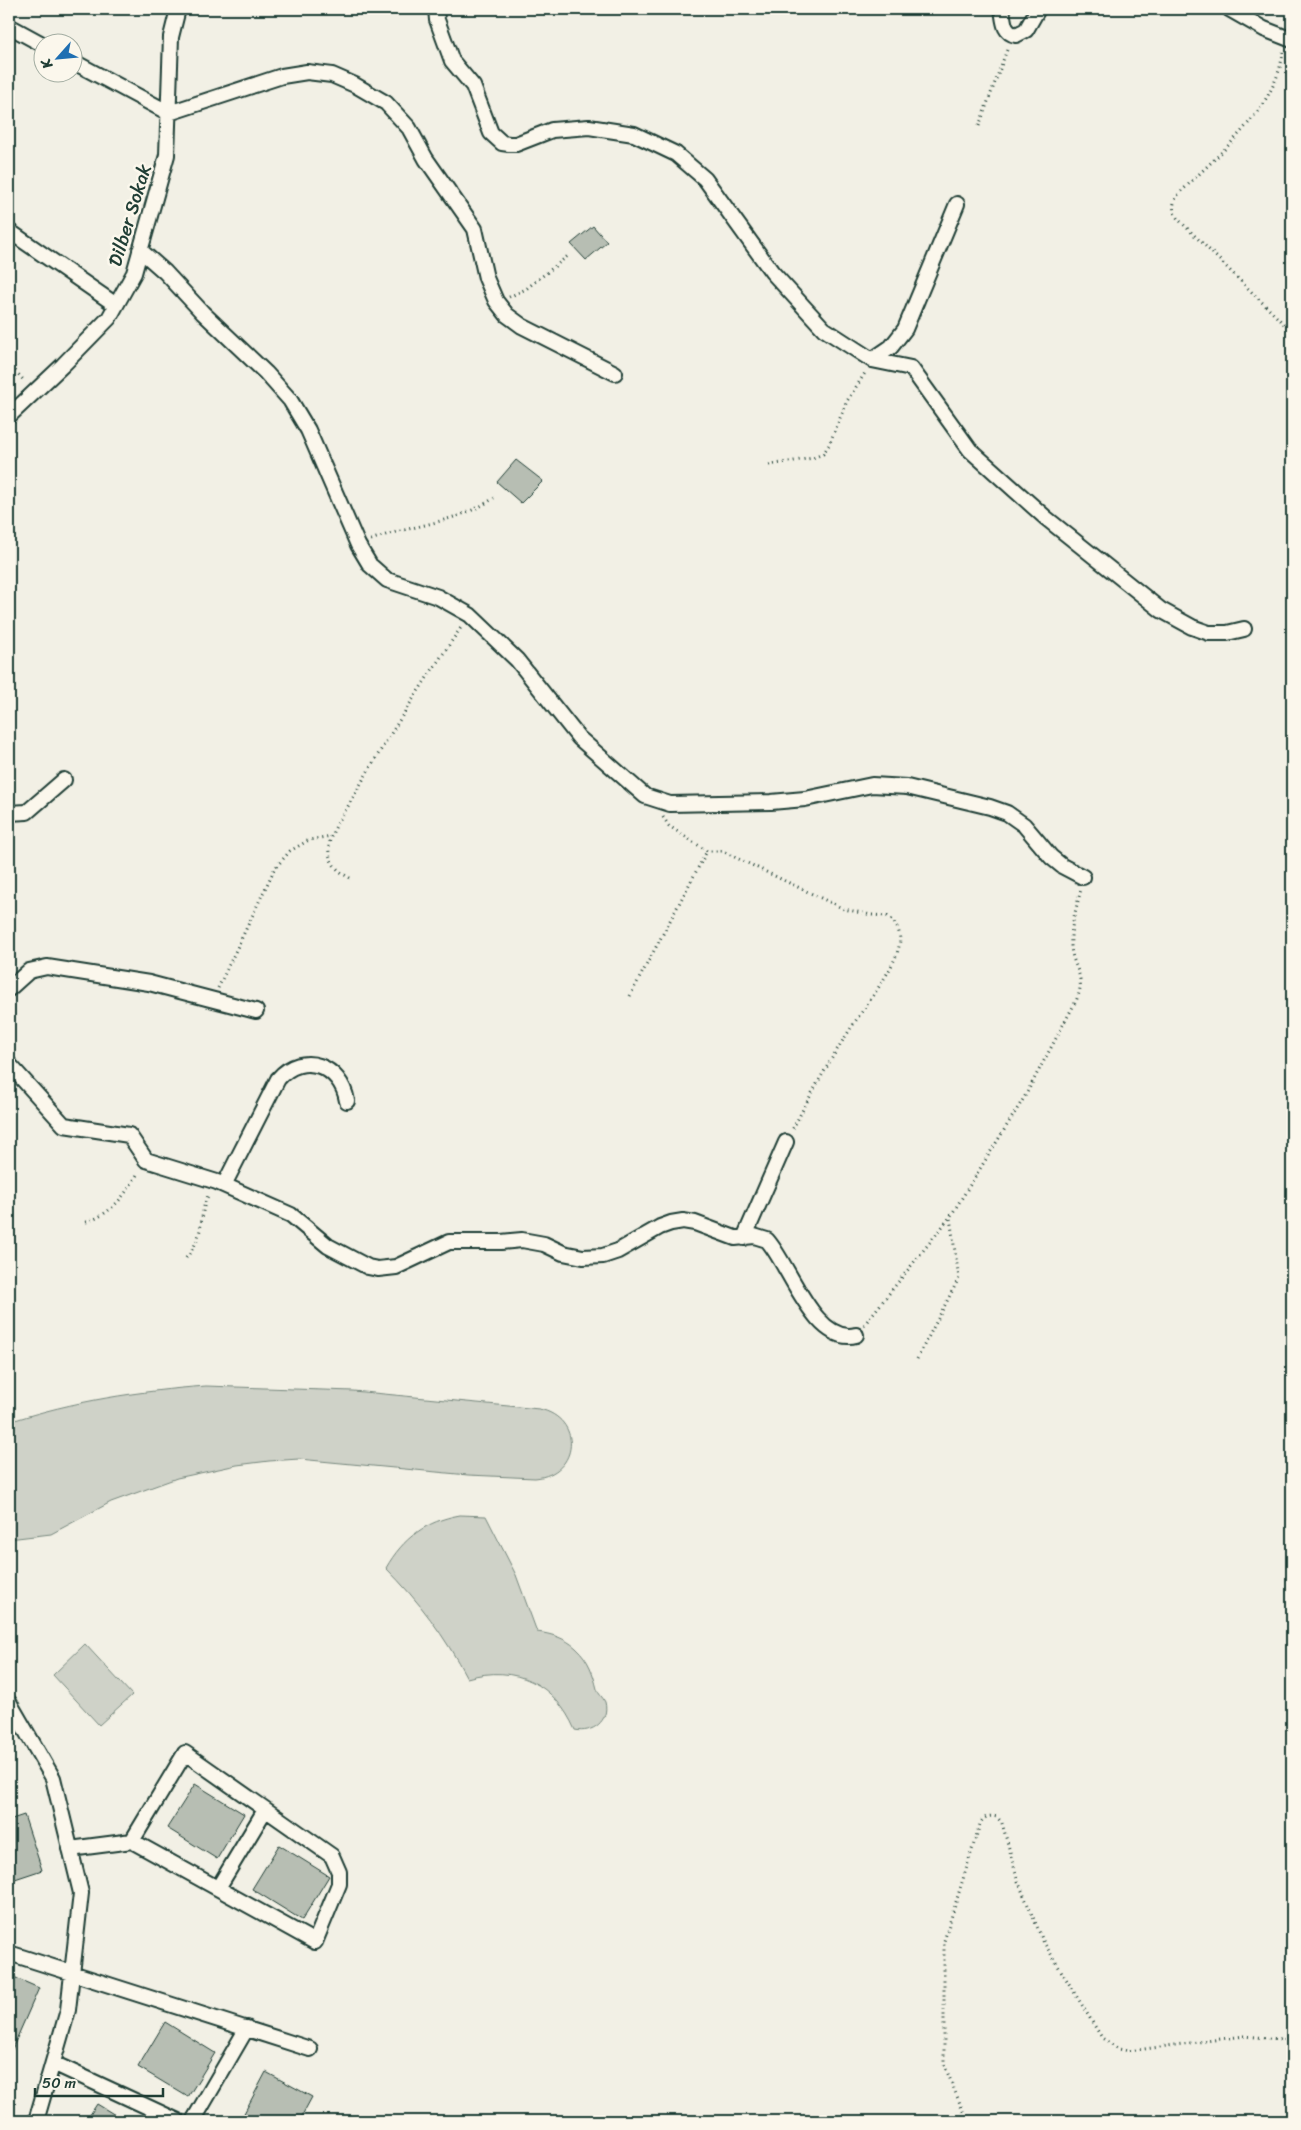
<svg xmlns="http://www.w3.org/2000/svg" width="1301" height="2130" font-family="Sriracha,sans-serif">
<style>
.green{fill:#cfd2c8;stroke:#77887e}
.building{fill:#b7beb3;stroke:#1f3d34}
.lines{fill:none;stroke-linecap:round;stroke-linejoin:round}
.minor-casing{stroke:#1f3d34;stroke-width:18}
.path{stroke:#1f3d34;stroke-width:3;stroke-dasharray:1 4;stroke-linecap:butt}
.minor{stroke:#fbf7ec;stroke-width:14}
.labels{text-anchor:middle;stroke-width:5;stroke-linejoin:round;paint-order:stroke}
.street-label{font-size:19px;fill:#1f3d34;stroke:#fbf7ec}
</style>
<rect width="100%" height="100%" fill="#f2f0e5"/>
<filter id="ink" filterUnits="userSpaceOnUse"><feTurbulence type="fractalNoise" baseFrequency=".02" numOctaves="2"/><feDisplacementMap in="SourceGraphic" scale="10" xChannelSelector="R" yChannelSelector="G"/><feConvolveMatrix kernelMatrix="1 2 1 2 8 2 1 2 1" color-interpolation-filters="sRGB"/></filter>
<g filter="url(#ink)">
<path class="green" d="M 206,1386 L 353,1391 L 539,1409 C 583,1418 580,1474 535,1478 L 468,1475 L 299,1459 L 269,1461 L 237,1465 L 177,1478 L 111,1502 L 51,1534 L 9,1539 L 9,1422 C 73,1401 139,1391 206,1386 Z
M 460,1515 L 486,1516 L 516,1575 L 537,1632 C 552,1634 565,1638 576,1648 C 589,1660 593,1673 597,1689 C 598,1694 603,1697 605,1702 C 610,1721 592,1734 575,1730 C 555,1684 516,1664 467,1678 C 445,1636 419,1601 386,1568 C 403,1538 426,1521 460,1515 Z
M 85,1644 L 132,1695 L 99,1725 L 53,1675 Z"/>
<path class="building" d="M 593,226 L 607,242 L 586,260 L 571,244 Z
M 516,460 L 543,481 L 521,503 L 497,482 Z
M 195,1784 L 244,1814 L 217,1859 L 167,1828 Z
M 24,1815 L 42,1870 L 9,1881 L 9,1820 Z
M 279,1845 L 329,1876 L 302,1920 L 252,1889 Z
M 9,1975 L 39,1988 L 9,2056 Z
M 165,2022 L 215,2053 L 188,2097 L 138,2067 Z
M 266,2072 L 312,2097 L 299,2121 L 240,2121 Z
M 97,2104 L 125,2121 L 86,2121 Z"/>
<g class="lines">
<defs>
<path id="minor" d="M 436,9 L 437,20 L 452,61 L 473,86 L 491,133 L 502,143 L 509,144 L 516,144 L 552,130 L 589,127 L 634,134 L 676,154 L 705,179 L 772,272 L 824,329 L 872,360 L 911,368 L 970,450 L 1046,518 L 1161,610 L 1192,627 L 1209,633 L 1227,633 L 1244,629
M 1002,9 C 1004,20 1003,33 1016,35 L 1026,30 L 1038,9
M 1229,9 L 1264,29 L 1292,40
M 9,26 L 42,44
M 72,61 L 169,113 L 282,76 L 307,72 L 332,75 L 355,85 L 386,103 L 409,128 L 426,159 L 475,229 L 486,278 L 496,301 L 507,315 L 522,326 L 615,373
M 9,231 L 116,305
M 140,250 L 165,272 L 203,313 L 266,373 L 290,400 L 308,430 L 358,545 L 370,565 L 387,580 L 438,597 L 470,615 L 517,660 L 579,738 L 645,796 L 670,804 L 771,802 L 805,799 L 872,785 L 907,787 L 990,807 L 1007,813 L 1024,825 L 1051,857 L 1062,866 L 1083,877
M 872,360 L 891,347 L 905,329 L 957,204
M 9,416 L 63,365 L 109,318 L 134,273 L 167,155 L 171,37 L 178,9
M 9,813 L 27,812 L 64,780
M 9,989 L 29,971 L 47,967 L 149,983 L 256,1011
M 9,1064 L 64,1125 L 129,1135 L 146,1160 L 217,1182 L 291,1215 L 328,1246 L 368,1267 L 378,1269 L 396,1267 L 449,1242 L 501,1242 L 522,1240 L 544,1244 L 563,1253 L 583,1257 L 603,1256 L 618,1251 L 660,1227 L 671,1223 L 683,1221 L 695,1223 L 735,1238 L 754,1236 L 767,1240 C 789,1264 815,1346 856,1335
M 224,1185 L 278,1079 C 303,1050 341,1066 347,1101
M 744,1238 L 786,1142
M 9,1702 L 53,1778 L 81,1893 L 68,2010 L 36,2121
M 70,1849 L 132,1841 L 315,1942 L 339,1884 L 339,1872 L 332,1856 L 185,1753 L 132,1841
M 218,1888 L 265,1810
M 9,1953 L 310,2049
M 53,2063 L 178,2121
M 193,2121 L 247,2028"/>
</defs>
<use href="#minor" class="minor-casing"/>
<path class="path" d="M 1283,52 C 1276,111 1215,156 1177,196 C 1172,205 1172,212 1179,220 L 1292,332
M 979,126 L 1008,47
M 509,297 L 526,289 L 569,255
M 9,363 L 25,382
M 769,465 L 813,458 L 823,454 L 829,445 L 847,401 L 865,373
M 371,540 C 410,525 458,523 494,498
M 663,817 L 669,826 L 707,851 L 722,851 L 844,909 L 871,915 L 887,916 C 897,923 902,934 899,946 C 895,969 862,1010 849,1031 C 828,1063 810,1096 792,1130
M 350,878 C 337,871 327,861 329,845 C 331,830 344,814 351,801 C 385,740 423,683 462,626
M 218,988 L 275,868 L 290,851 L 309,840 L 331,836
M 630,996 L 707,851
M 86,1222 C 111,1215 126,1194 138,1173
M 186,1258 C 191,1251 196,1245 198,1237 C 203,1223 201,1207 209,1194
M 864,1325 L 950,1217 L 1024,1098 L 1076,1001 C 1088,975 1071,967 1071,944 C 1070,927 1077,906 1081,889
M 917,1359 L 959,1278 L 950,1218
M 967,2121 L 944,2064 L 944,1941 L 980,1824 C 983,1817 989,1815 997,1817 L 1002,1823 L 1018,1881 L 1043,1941 L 1102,2038 L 1119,2049 L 1129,2051 L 1244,2036 L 1292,2040"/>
<use href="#minor" class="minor"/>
</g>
</g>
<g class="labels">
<g class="street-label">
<text transform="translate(129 215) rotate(-73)" y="7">Dilber Sokak</text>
</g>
</g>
<rect width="1301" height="2130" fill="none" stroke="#fbf7ec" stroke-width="30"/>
<rect x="15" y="15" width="1271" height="2100" fill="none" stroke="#1f3d34" stroke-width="2" filter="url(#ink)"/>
<g transform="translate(58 58) rotate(243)"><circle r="24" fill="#fbf7ec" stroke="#a3ada2"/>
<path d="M0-4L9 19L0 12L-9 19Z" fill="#1f6fb2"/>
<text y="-8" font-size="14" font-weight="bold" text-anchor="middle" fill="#1f3d34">K</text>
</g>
<path d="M35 2088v8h128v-8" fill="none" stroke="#1f3d34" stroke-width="2.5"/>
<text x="42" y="2088" font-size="15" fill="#1f3d34" stroke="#fbf7ec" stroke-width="4" paint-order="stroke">50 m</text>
</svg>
